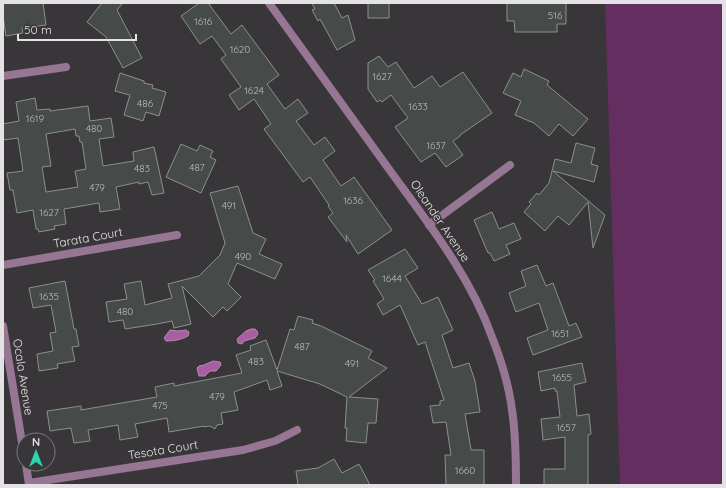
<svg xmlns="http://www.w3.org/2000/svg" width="726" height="488" font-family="Quicksand,sans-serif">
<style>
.green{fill:#652e61}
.water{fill:#a85fa1;stroke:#ba86b5}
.building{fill:#464a49;stroke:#8b908e;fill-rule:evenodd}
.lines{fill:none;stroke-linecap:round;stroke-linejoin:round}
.minor{stroke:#967692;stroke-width:8}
.tertiary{stroke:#967692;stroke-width:8}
.labels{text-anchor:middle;stroke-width:3;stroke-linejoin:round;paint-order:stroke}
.number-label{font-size:10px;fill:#bcbcbd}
.street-label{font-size:12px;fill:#e4e2e4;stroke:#393639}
</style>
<rect width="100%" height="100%" fill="#393639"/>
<path class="green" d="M 605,3 L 723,3 L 723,485 L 620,485 Z"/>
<path class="water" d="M 251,329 L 255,329 L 257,331 L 258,334 L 255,338 L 244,341 L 242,344 L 238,343 L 237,339 L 246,331 Z
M 170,330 L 178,331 L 186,330 L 189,332 L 188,336 C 181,340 173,341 166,341 L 164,338 Z
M 213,361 L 220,362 L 221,365 L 216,371 L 210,371 L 205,376 L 199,376 L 197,368 L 199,366 L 204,365 Z"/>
<path class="building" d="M 3,3 L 43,3 L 46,25 L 22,28 L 23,33 L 6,36 L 3,16 Z
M 102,3 L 123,3 L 117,10 L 142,58 L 123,68 L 106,37 L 87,22 Z
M 199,3 L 208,3 L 231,34 L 242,25 L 279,75 L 267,84 L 285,109 L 298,99 L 308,113 L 296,121 L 314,145 L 325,137 L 335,151 L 323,160 L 341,186 L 354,177 L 392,230 L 358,254 L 346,235 L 347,242 L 328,217 L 333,213 L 328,206 L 329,205 L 310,177 L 303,182 L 264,129 L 271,124 L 254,99 L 239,110 L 229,95 L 241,87 L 221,59 L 226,55 L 212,36 L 200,44 L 181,16 Z
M 312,3 L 334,3 L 342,18 L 348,15 L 355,40 L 337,50 L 320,19 L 318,21 L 312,10 L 315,9 Z
M 368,3 L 389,3 L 389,18 L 368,18 Z
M 507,3 L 566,3 L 566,24 L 557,24 L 557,32 L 515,32 L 514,21 L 507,21 Z
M 379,56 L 388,67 L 396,62 L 414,88 L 432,76 L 440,87 L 463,72 L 492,113 L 460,135 L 460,136 L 453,141 L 463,155 L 446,167 L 435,153 L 421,162 L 395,127 L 408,118 L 391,95 L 382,102 L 380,100 L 377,102 L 368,89 L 368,63 Z
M 524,69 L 549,81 L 547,85 L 588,119 L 573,136 L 559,124 L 549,136 L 534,123 L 515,115 L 521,101 L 503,93 L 513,73 L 521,77 Z
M 120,73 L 144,81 L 144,83 L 153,85 L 152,88 L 166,92 L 159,116 L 146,112 L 143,121 L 124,115 L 130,95 L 115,91 Z
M 35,98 L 37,110 L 50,109 L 50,111 L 88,106 L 90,121 L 111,118 L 114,137 L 99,139 L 103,166 L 134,161 L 133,152 L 154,147 L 164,193 L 152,195 L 148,182 L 139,184 L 139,182 L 116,187 L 120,209 L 100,212 L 99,203 L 64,209 L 66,224 L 54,226 L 55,229 L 39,232 L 38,229 L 36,229 L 33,210 L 17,213 L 13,190 L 10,190 L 7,173 L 23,171 L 18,138 L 3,140 L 3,124 L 19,121 L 16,102 ZM 75,129 L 76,136 L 79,136 L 80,142 L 82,142 L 86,169 L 75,171 L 78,187 L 46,192 L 42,167 L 51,166 L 46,134 Z
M 576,143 L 595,148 L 591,164 L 598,166 L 594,182 L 553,171 L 605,215 L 593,248 L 588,202 L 569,225 L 558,216 L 545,231 L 524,212 L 531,204 L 529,202 L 537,193 L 539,195 L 549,183 L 555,159 L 571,163 Z
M 181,144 L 197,151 L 200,145 L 213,151 L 210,157 L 216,160 L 201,193 L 166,177 Z
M 238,186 L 253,233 L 266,239 L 259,254 L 282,264 L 275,279 L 237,263 L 228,284 L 241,297 L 227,311 L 223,307 L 213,317 L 182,286 L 191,324 L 174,328 L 172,321 L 157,324 L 125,329 L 123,320 L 109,322 L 106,302 L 127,299 L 124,284 L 141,281 L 145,305 L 172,298 L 168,284 L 199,276 L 220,255 L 225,243 L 210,193 Z
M 492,212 L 499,229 L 514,223 L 521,239 L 506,245 L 510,254 L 494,261 L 490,253 L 488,253 L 474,220 Z
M 405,249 L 418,268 L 405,276 L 422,304 L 438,297 L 453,330 L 442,335 L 453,368 L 469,363 L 475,381 L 480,412 L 465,414 L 471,450 L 484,450 L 484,485 L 446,485 L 445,455 L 451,455 L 446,422 L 433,423 L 430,406 L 440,405 L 440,401 L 444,400 L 425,342 L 418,345 L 400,305 L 383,315 L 377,304 L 384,299 L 373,281 L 375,280 L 368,270 Z
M 537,265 L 546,286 L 553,283 L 569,326 L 576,323 L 582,337 L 533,355 L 527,338 L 548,330 L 539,303 L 516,312 L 509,293 L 526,286 L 521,271 Z
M 65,281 L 74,329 L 76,329 L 79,346 L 72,347 L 75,361 L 57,364 L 58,368 L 39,371 L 37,354 L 53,351 L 50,333 L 56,332 L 51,305 L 33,308 L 29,288 Z
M 298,316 L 313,320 L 312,323 L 321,326 L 372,351 L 368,358 L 387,368 L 349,397 L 378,399 L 376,423 L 368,423 L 366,443 L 346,441 L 347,428 L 345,428 L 347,397 L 320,384 L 277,371 L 282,386 L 270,390 L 267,380 L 234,392 L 238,410 L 221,413 L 223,424 L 217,425 L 215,429 L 210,426 L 204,427 L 204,426 L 169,432 L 167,418 L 135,424 L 138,437 L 120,440 L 118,425 L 88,430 L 90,441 L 74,443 L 71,428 L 50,431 L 47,411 L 81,406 L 81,410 L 157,397 L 155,387 L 174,383 L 174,386 L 242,373 L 236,355 L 251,350 L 250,346 L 266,340 L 277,370 L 290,329 L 294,330 Z
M 582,363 L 586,382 L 574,385 L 577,416 L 589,414 L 591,434 L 588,435 L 588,485 L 544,485 L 544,469 L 565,469 L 565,437 L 543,440 L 541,419 L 560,417 L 557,391 L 555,391 L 555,388 L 541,391 L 538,372 Z
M 334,459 L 342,473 L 359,464 L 370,485 L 298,485 L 296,471 L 318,468 Z"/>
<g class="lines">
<path class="minor" d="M 3,76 L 66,67
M 429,225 L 510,165
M 3,265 L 177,235
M 3,326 L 24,455
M 26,464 L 29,485
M 29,483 L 243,450 L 275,441 L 297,430"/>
<path class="tertiary" d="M 269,3 C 310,59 350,116 391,172 C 429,224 470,276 492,337 C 501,360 509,385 512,410 C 516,435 516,460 516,485"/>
</g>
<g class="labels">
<g class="number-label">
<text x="555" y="19">516</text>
<text x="203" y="25">1616</text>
<text x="240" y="53">1620</text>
<text x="382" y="80">1627</text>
<text x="254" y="94">1624</text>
<text x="145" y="107">486</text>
<text x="418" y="110">1633</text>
<text x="35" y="122">1619</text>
<text x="94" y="132">480</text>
<text x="436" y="149">1637</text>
<text x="197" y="171">487</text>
<text x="142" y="172">483</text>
<text x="97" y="191">479</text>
<text x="353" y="204">1636</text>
<text x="229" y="209">491</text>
<text x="49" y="216">1627</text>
<text x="243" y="260">490</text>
<text x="392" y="282">1644</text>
<text x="49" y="300">1635</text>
<text x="125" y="315">480</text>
<text x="560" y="337">1651</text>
<text x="302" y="350">487</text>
<text x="256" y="365">483</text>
<text x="352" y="367">491</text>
<text x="562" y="381">1655</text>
<text x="217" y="400">479</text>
<text x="160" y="409">475</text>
<text x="566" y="431">1657</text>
<text x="465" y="474">1660</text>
</g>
<g class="street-label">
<text transform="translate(440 221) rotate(56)" y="4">Oleander Avenue</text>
<text transform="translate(88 238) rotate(-10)" y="4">Tarata Court</text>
<text transform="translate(23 377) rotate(81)" y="4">Ocala Avenue</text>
<text transform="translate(163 450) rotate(-9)" y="4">Tesota Court</text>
</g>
</g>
<rect width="726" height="488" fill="none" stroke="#e4e2e4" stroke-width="8"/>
<g transform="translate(36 452)"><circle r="19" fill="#393639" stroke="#7d7b7d"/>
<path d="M0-3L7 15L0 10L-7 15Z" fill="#2bd5ac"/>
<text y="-6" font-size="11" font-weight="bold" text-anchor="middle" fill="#e4e2e4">N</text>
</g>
<path d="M18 34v6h118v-6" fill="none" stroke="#e4e2e4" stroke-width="2"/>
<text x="24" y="34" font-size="12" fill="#e4e2e4" stroke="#393639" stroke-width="3" paint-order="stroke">50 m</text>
</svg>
